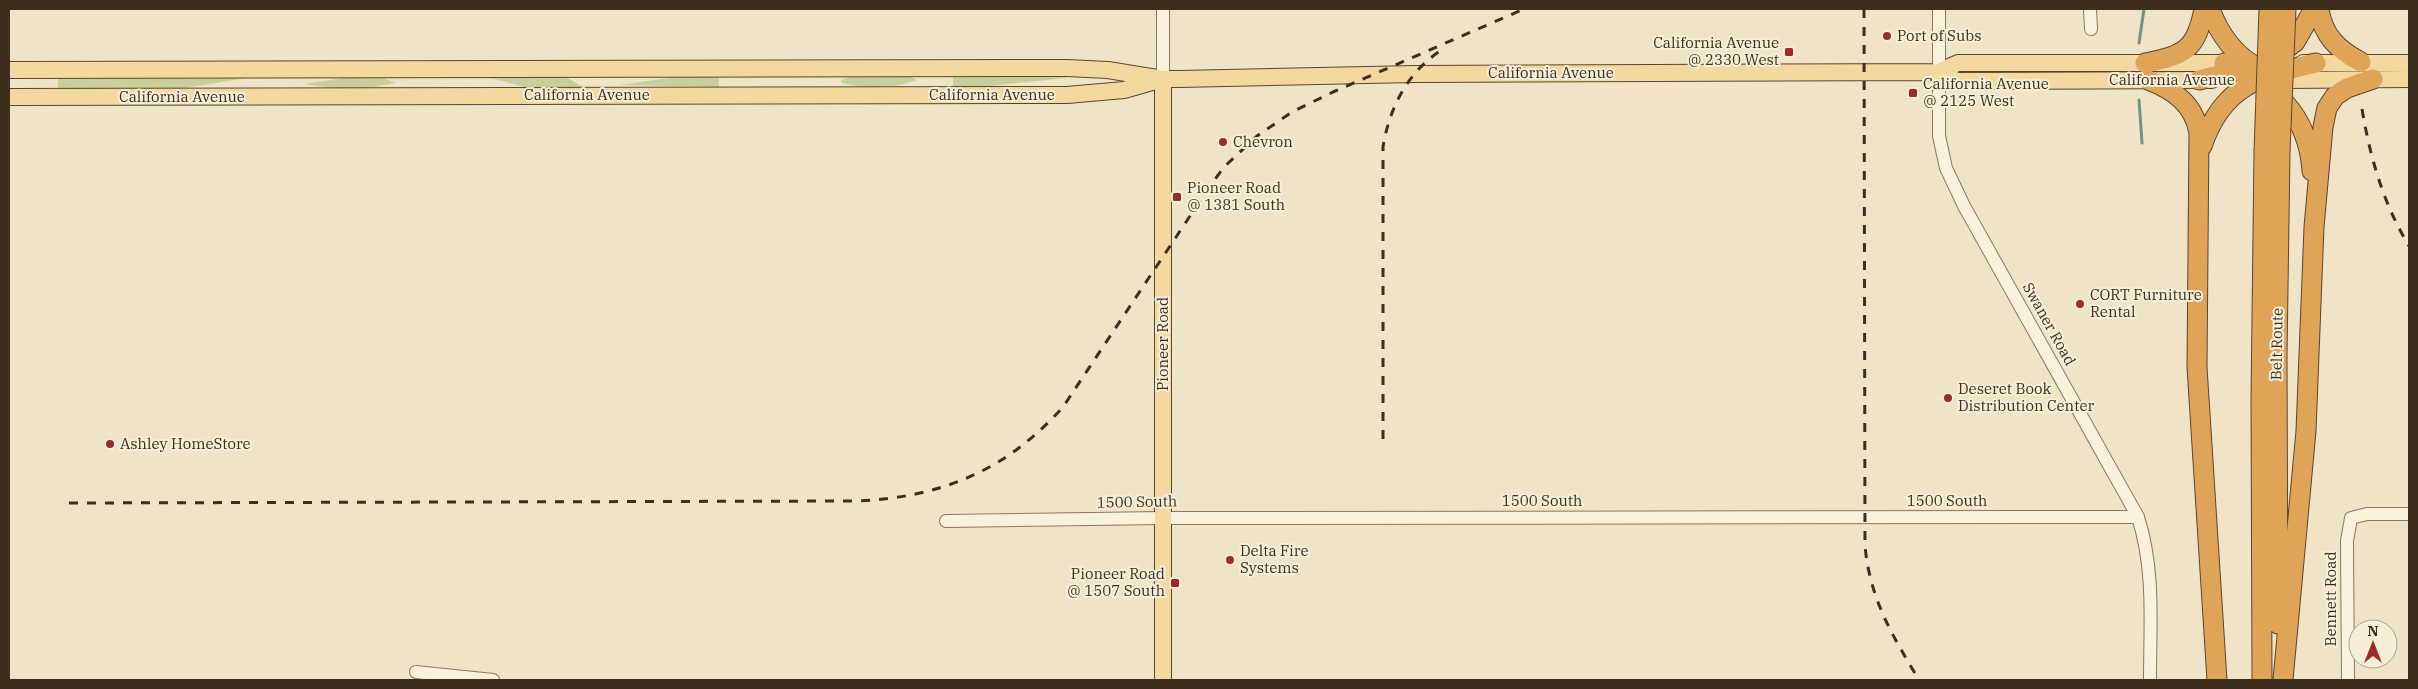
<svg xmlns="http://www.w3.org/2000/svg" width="2418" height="689" font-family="'IBM Plex Serif',serif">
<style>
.green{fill:#c9cf9b}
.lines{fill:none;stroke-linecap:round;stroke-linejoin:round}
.stream{stroke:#6f938a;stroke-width:3}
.minor-casing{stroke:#8d765c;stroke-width:14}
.major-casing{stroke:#5b4430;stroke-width:18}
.highway-casing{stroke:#5b4430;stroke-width:21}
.minor{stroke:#faf1dc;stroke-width:12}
.major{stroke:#f3d9a0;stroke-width:16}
.highway{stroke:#e0a458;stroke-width:19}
.rail{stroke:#3d2e20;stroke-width:3;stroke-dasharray:9 9;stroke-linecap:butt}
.highway-bridge-casing{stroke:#5b4430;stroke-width:21;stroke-linecap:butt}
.highway-bridge{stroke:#e0a458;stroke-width:19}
.poi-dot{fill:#9e2a2b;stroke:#f7eed8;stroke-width:2}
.labels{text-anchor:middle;stroke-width:4;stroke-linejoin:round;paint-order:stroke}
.poi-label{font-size:15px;fill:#3d2e20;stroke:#f7eed8;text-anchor:start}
.street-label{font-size:15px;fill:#3d2e20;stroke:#f7eed8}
</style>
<rect width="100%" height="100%" fill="#f0e4c8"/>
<path class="green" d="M 862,74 L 907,75 L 917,80 C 891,89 867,89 841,83 L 841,80 Z
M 953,74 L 1065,74 L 1066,78 L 971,88 L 953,87 Z
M 362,75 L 375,75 L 396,83 C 363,90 338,90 305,84 Z
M 480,75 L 562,75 L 583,87 L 525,87 Z
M 691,75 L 719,75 L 719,87 L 619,85 Z
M 253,77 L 172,90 L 58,88 L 58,78 Z"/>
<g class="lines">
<path class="stream" d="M 2139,43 L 2144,9
M 2139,100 L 2142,143"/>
<defs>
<path id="minor" d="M 1163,9 L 1163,79
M 1939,9 L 1939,136 L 1946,168 L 1964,206 L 2138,517 C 2155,570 2150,625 2150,680
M 2090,9 L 2091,29
M 946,521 L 1163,518 L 2138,517
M 416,672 L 493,680
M 2348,680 L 2347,541 L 2351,518 L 2367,514 L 2409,514"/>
<path id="major" d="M 2303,63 L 2409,63
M 9,70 L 1067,68 L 1108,70 L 1163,79 L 1179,79 L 1415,74 L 1938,72 L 1958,63 L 2236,63
M 1938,72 L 1957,81 L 2212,80
M 2272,80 L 2409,79
M 9,97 L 1067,95 L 1124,90 L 1159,80
M 1163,680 L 1163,79"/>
<path id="highway" d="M 2210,9 C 2219,34 2236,58 2261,69
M 2319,9 C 2323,36 2338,50 2361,62
M 2275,57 L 2295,42 L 2314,9
M 2145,63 C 2185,55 2196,50 2204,9
M 2224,63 C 2274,86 2308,112 2312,171
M 2148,80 C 2174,90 2194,104 2199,133 L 2197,367 L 2217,680
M 2199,80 L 2242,69
M 2202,146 C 2223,85 2258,77 2316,63
M 2278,624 L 2277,358 L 2280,151
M 2262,680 L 2261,399 L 2264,151
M 2283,680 L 2306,431 L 2314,227 L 2323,127 L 2327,108 L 2335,96 L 2347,88 L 2373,79"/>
</defs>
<use href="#minor" class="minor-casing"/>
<use href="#major" class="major-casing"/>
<use href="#highway" class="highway-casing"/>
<use href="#minor" class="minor"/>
<use href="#major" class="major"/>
<use href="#highway" class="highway"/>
<path class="rail" d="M 1864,9 L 1865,546 C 1870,599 1892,635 1919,680
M 2362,109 C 2370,157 2383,203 2409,246
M 1383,439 L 1383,147 C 1389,109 1407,73 1440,51
M 69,503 L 855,501 C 940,498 1006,471 1063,407 L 1210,186 L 1224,167 L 1257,136 L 1292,112 L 1333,92 L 1524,9"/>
<defs>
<path id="highway-bridge" d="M 2264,151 L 2269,9
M 2280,151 L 2286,9"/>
</defs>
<use href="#highway-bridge" class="highway-bridge-casing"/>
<use href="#highway-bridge" class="highway-bridge"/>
</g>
<g class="poi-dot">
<circle cx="1887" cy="36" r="5"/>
<rect x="1784" y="47" width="10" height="10" rx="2.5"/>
<rect x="1908" y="88" width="10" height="10" rx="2.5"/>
<circle cx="1223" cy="142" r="5"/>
<rect x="1172" y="192" width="10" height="10" rx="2.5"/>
<circle cx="2080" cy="304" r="5"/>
<circle cx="1948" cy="398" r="5"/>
<circle cx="110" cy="444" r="5"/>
<circle cx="1230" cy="560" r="5"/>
<rect x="1170" y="578" width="10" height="10" rx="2.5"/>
</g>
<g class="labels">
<g class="poi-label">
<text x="1897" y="41">Port of Subs</text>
<text x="1779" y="48" text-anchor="end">California Avenue<tspan x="1779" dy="17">@ 2330 West</tspan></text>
<text x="1923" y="89">California Avenue<tspan x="1923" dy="17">@ 2125 West</tspan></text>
<text x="1233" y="147">Chevron</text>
<text x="1187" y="193">Pioneer Road<tspan x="1187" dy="17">@ 1381 South</tspan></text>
<text x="2090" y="300">CORT Furniture<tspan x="2090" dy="17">Rental</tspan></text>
<text x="1958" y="394">Deseret Book<tspan x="1958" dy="17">Distribution Center</tspan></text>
<text x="120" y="449">Ashley HomeStore</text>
<text x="1240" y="556">Delta Fire<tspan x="1240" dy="17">Systems</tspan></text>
<text x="1165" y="579" text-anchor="end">Pioneer Road<tspan x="1165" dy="17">@ 1507 South</tspan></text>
</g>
<g class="street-label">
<text x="1551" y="78">California Avenue</text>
<text x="2172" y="85">California Avenue</text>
<text x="587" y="100">California Avenue</text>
<text x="992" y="100">California Avenue</text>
<text x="182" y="102">California Avenue</text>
<text transform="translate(2049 324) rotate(61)" y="5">Swaner Road</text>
<text transform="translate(1163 344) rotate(-90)" y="5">Pioneer Road</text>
<text transform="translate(2277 344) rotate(-89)" y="5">Belt Route</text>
<text x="1542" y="506">1500 South</text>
<text x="1947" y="506">1500 South</text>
<text transform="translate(1137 502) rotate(-1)" y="5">1500 South</text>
<text transform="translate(2331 599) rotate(-90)" y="5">Bennett Road</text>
</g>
</g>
<rect width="2418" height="689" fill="none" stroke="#3d2e20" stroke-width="20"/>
<g transform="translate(2373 644)"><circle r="24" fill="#f7eed8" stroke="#ada18e"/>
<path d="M0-4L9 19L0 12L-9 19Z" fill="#9e2a2b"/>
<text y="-8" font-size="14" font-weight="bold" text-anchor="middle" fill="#3d2e20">N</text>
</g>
</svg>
